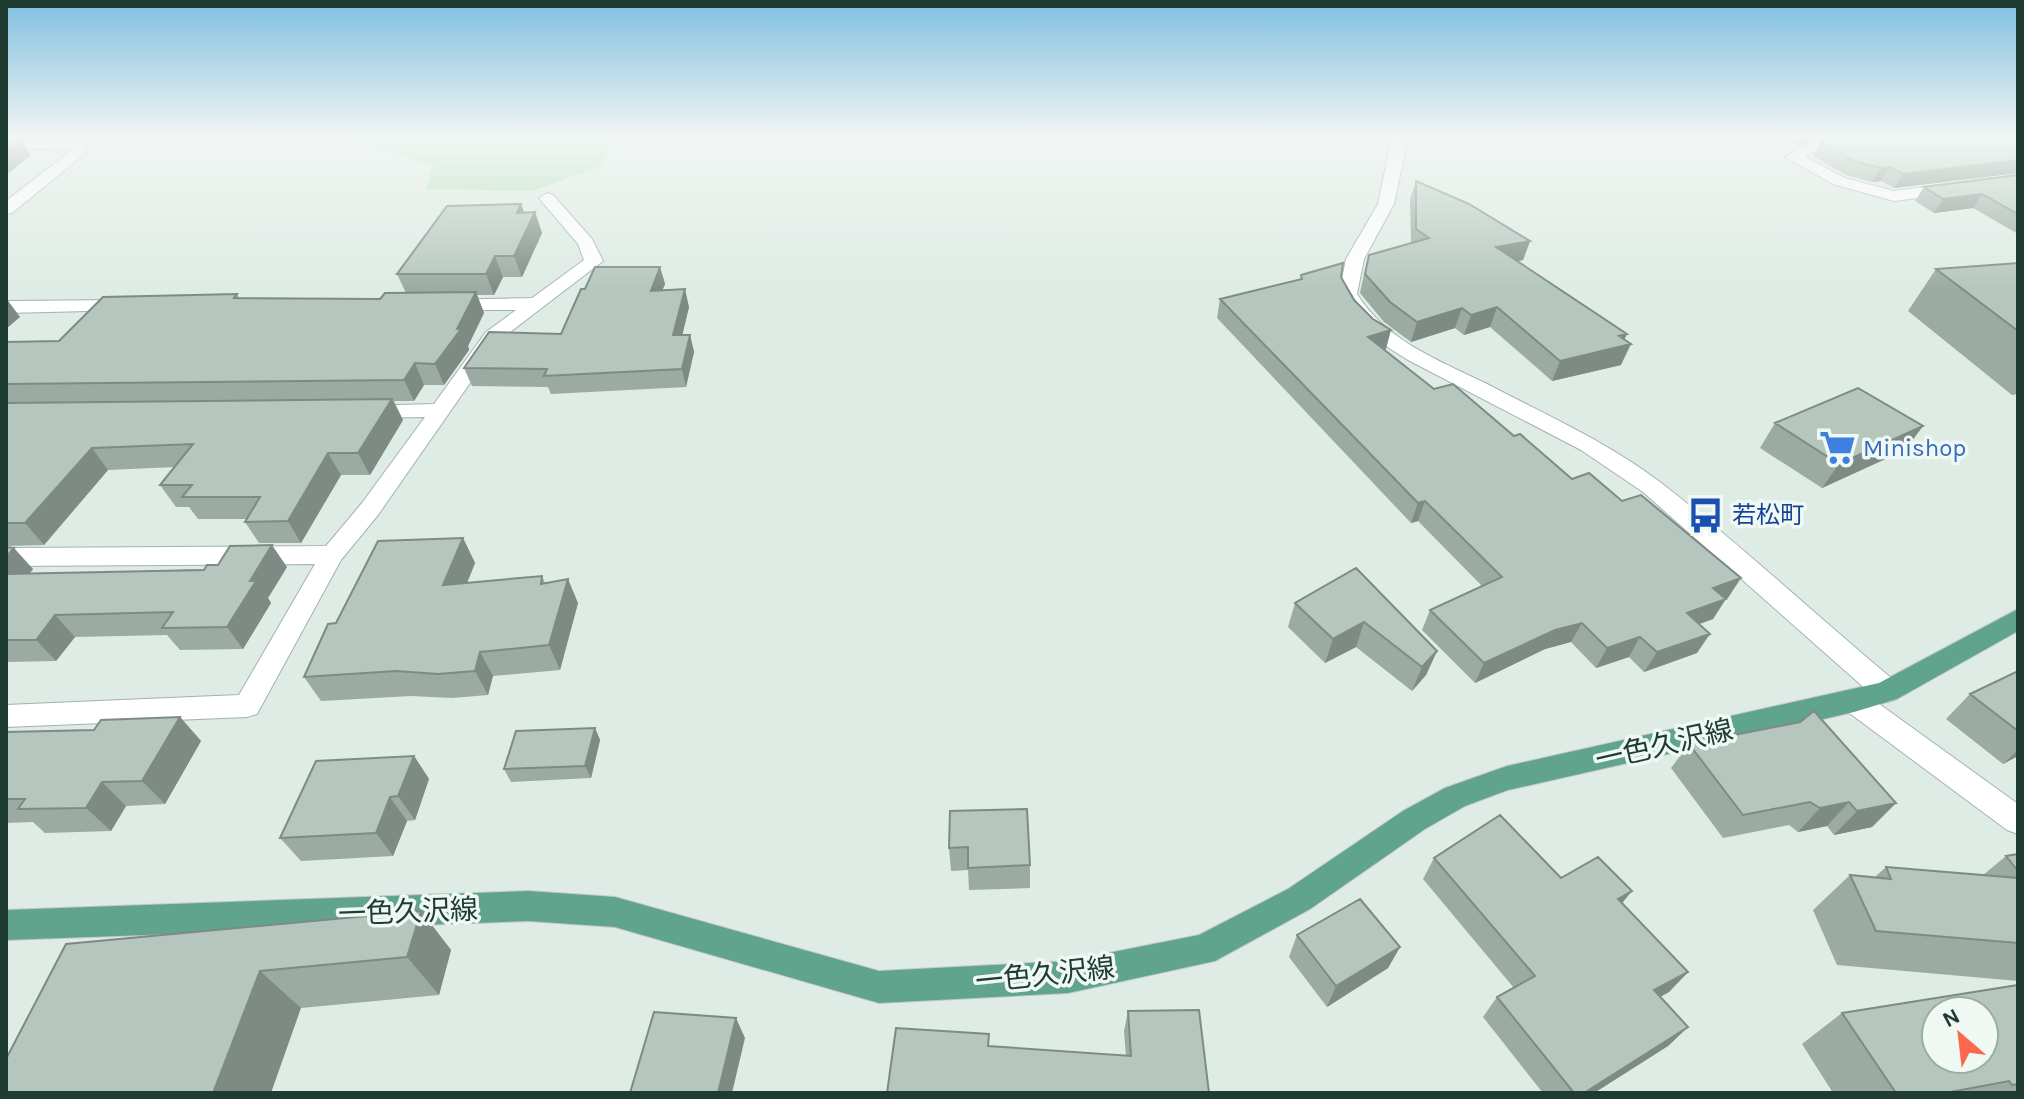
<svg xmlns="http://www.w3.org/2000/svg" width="2024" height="1099" font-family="Karla,'Noto Sans JP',sans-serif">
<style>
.green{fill:#b5debd}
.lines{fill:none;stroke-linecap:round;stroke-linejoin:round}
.minor-casing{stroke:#a2b3ac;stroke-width:2}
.major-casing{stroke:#c0c8c6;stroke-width:2}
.minor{fill:#fff;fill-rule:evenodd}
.major{fill:#60a48d;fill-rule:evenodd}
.wall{fill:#9baaa3}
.shaded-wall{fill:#7e8b84}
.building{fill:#b4c6bd;stroke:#7e8b84;stroke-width:2;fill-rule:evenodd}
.labels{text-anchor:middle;stroke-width:7;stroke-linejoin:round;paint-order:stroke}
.shop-label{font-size:24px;fill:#366cbe;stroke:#eff8f3;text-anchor:start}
.transit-label{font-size:24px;fill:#164399;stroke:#eff8f3;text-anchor:start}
.near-street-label{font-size:28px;fill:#1f3c32;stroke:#eff8f3}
</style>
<rect width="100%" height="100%" fill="#dfebe5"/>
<path class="green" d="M 341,137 L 603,137 L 611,148 L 599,167 L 532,191 L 426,189 L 433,166 Z"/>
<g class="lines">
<defs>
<path id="minor" d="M 1392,137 L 1408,137 L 1394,204 L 1364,259 L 1357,294 C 1385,340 1438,360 1485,383 C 1544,414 1606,441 1660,482 C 1741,545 1818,617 1897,683 L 1901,691 L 1897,699 L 1887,702 L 1877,699 L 1643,492 L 1581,450 L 1408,360 L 1370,336 L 1352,317 L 1339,294 L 1346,259 L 1378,204 Z
M 1820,137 L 1840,137 L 1805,157 L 1845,178 L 1894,191 L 2018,175 L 2018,185 L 1894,201 L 1833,184 L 1785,157 Z
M 6,138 L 77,138 L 82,140 L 88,151 L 12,213 L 6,214 L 6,201 L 72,150 L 6,148 Z
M 547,193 L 553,195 L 592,239 L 603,261 L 500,340 L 378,515 L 341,560 L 257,714 L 247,717 L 6,727 L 6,705 L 239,695 L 315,564 L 6,566 L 6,548 L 326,546 L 362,503 L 425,417 L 368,418 L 357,411 L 361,406 L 434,404 L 486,332 L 516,310 L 448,310 L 439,304 L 441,300 L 532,298 L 584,260 L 578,244 L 539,198 Z
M 124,300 L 133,306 L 131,310 L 6,313 L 6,301 Z
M 1854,690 L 1864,693 L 2018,804 L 2018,834 L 2007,830 L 1844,709 L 1840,701 L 1844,693 Z"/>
<path id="major" d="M 2018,609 L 2018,631 L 1897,699 L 1854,712 L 1508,790 L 1465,806 L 1425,829 L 1310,909 L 1215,961 L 1068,993 L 879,1003 L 615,927 L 528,921 L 6,940 L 6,910 L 528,891 L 615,897 L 879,971 L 1068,961 L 1199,935 L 1288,889 L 1403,811 L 1445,788 L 1507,766 L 1879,683 Z"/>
</defs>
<use href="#minor" class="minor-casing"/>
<use href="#major" class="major-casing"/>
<use href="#minor" class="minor"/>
<use href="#major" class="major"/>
</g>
<path class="wall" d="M 1785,137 L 1814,137 L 1798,146 Z
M 2018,137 L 2018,173 L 1894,188 L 1881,181 L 1872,182 L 1846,175 L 1813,156 L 1821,142 Z
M 2018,175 L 2018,234 L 1973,208 L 1934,213 L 1915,201 L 1924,187 Z
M 1416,181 L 1530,241 L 1523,260 L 1517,261 L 1624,340 L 1621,365 L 1552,381 L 1490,327 L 1464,335 L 1455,328 L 1411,342 L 1384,322 L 1360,293 L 1364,274 L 1369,255 L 1411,243 L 1410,199 Z
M 521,204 L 524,213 L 535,212 L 542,233 L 522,277 L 503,277 L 494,295 L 477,295 L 484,313 L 468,346 L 469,350 L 444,385 L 424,385 L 414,401 L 394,401 L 403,420 L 370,475 L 341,475 L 301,543 L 259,543 L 245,522 L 246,519 L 198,519 L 189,507 L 176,507 L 160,485 L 175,467 L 108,470 L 44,545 L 6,546 L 6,342 L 59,341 L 237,294 L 239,298 L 380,299 L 406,293 L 397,274 Z
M 2018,263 L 2018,394 L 2012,395 L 1908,311 L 1936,269 Z
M 660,267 L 665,284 L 662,290 L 689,307 L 682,335 L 690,335 L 694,352 L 686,387 L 551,394 L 548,387 L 472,386 L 464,368 L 561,334 L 585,289 Z
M 1301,275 L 1341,277 L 1386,349 L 1384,350 L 1434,389 L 1514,436 L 1728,598 L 1725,599 L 1713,619 L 1699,624 L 1697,653 L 1644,672 L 1629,657 L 1596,668 L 1571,642 L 1545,649 L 1475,683 L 1422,630 L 1430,610 L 1482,586 L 1418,521 L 1411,523 L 1217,318 L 1220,299 L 1300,280 Z
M 1775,423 L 1923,426 L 1905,450 L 1822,488 L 1760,448 Z
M 463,538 L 475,563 L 467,583 L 542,576 L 545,583 L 578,603 L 560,670 L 493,676 L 488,695 L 452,698 L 411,696 L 321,701 L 304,677 L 336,623 Z
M 6,547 L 33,569 L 29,574 L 287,567 L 268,598 L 271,603 L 243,649 L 180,650 L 167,635 L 75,637 L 56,661 L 6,662 Z
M 1356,568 L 1437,651 L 1426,675 L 1412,691 L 1356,647 L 1325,663 L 1288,627 L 1295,603 Z
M 2018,671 L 2018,756 L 2003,764 L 1946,719 L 1970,694 Z
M 180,717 L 201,741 L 165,804 L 126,806 L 111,831 L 45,833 L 33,822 L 6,823 L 6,732 L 94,730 Z
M 595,728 L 600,740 L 591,778 L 511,782 L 504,769 Z
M 1689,744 L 1896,803 L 1872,827 L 1834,835 L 1827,826 L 1798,832 L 1789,825 L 1723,838 L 1671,768 Z
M 414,756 L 429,779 L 415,820 L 407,821 L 393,856 L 301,861 L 280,838 Z
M 950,811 L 1030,865 L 1030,888 L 969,890 L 968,870 L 951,871 L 949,848 Z
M 2018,854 L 2018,981 L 1837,965 L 1813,910 L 1850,875 L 1875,877 L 1886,867 L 1983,875 L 2006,856 Z
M 1434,858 L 1561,878 L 1622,904 L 1688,972 L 1669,992 L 1660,997 L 1688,1027 L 1668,1046 L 1594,1093 L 1543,1093 L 1483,1017 L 1497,997 L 1514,988 L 1423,879 Z
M 421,911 L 451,950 L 439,995 L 301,1008 L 6,1059 Z
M 1297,935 L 1400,947 L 1388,968 L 1327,1007 L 1289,957 Z
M 2018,985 L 2018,1093 L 1833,1093 L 1802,1044 L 1842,1013 Z
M 1128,1011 L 1209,1093 L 989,1046 L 1126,1056 L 1124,1031 Z"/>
<path class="shaded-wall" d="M 1803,137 L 1814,137 L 1798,146 Z
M 21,140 L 31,155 L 6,175 L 6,151 Z
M 2018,160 L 2018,173 L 1894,188 L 1903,174 Z
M 1890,167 L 1881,181 L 1872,182 L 1880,168 Z
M 1982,194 L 1973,208 L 1934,213 L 1943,199 Z
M 521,204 L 528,224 L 517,213 Z
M 535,212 L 542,233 L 522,277 L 514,256 Z
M 1530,241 L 1523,260 L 1489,266 L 1496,247 Z
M 495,256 L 503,277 L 494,295 L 486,274 Z
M 660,267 L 665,284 L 655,309 L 651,291 Z
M 685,289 L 689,307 L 678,353 L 673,335 Z
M 476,292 L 484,313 L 468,346 L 469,350 L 444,385 L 435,364 L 457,329 Z
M 6,298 L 20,317 L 6,329 Z
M 1497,307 L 1490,327 L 1464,335 L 1471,315 Z
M 1462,308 L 1455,328 L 1411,342 L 1417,322 Z
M 1391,330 L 1386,349 L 1363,356 L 1368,337 Z
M 1627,334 L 1621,347 L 1631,344 L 1621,365 L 1552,381 L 1560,361 Z
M 690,335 L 694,352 L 686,387 L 682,369 Z
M 415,363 L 424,385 L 414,401 L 404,380 Z
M 392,399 L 403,420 L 370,475 L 358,453 Z
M 1923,426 L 1905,450 L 1822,488 L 1839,464 Z
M 92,448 L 108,470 L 44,545 L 25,523 Z
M 328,453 L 341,475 L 301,543 L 288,521 Z
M 1425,501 L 1418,521 L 1411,523 L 1418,503 Z
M 463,538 L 475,563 L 456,610 L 443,585 Z
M 272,545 L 287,567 L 268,598 L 271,603 L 243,649 L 227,627 L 250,581 Z
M 14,548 L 33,569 L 11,597 L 6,591 L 6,557 Z
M 1741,578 L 1728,598 L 1700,608 L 1713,588 Z
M 568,579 L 578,603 L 560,670 L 549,645 Z
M 1726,599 L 1713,619 L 1675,633 L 1687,613 Z
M 55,615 L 75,637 L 56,661 L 36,640 Z
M 1364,622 L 1356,647 L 1325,663 L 1333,639 Z
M 1582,623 L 1571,642 L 1545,649 L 1475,683 L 1484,663 L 1555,630 Z
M 1710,634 L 1697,653 L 1644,672 L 1657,652 Z
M 1640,637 L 1629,657 L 1596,668 L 1607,648 Z
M 1437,651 L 1426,675 L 1412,691 L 1422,667 Z
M 480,652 L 493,676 L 488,695 L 475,671 Z
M 180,717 L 201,741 L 165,804 L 142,781 Z
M 595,728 L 600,740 L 591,778 L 585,766 Z
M 2018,750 L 2018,756 L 2003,764 Z
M 414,756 L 429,779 L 415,820 L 398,796 Z
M 102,782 L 126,806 L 111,831 L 86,808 Z
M 390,797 L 407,821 L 393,856 L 376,833 Z
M 1849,802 L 1827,826 L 1798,832 L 1820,808 Z
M 1896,803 L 1872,827 L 1834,835 L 1857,811 Z
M 1632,891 L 1615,912 L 1618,899 Z
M 421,911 L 451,950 L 439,995 L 407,957 Z
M 1400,947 L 1388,968 L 1327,1007 L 1336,986 Z
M 260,971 L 301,1008 L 271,1093 L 213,1093 Z
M 1688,972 L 1669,992 L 1636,1010 L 1654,990 Z
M 736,1018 L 745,1038 L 732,1093 L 718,1093 Z
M 1688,1027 L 1668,1046 L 1594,1093 L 1584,1093 Z"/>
<path class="building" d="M 1829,137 L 2018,137 L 2018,160 L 1903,174 L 1890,167 L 1880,168 L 1854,161 L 1821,142 Z
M 6,140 L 21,140 L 6,151 Z
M 2018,175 L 2018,214 L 1982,194 L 1943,199 L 1924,187 Z
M 1416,181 L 1469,204 L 1530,241 L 1496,247 L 1627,334 L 1619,336 L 1631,344 L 1560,361 L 1497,307 L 1471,315 L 1462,308 L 1417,322 L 1390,302 L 1365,274 L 1369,255 L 1429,238 L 1416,229 Z
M 521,204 L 517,213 L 535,212 L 514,256 L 495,256 L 486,274 L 397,274 L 447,206 Z
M 1343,263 L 1341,277 L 1354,300 L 1373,319 L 1391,330 L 1368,337 L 1434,389 L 1453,384 L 1514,436 L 1520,434 L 1572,479 L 1589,473 L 1622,501 L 1641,495 L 1741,578 L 1713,588 L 1726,599 L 1687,613 L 1710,634 L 1657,652 L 1640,637 L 1607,648 L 1582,623 L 1555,630 L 1484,663 L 1430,610 L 1502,577 L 1425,501 L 1418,503 L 1220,299 L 1302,279 L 1301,275 Z
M 2018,263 L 2018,331 L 1936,269 Z
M 595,267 L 660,267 L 651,291 L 685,289 L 673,335 L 690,335 L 682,369 L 544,376 L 547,369 L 464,368 L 489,332 L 561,334 L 581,289 L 585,289 Z
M 476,292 L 457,329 L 461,329 L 435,364 L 415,363 L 404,380 L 6,384 L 6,342 L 59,341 L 103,297 L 237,294 L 234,298 L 380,299 L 385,293 Z
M 1858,388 L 1923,426 L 1839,464 L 1775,423 Z
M 392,399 L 358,453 L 328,453 L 288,521 L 245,522 L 260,497 L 182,497 L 192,485 L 160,485 L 193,444 L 92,448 L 25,523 L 6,523 L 6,403 Z
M 463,538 L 443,585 L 542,576 L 541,584 L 568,579 L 549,645 L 480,652 L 475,671 L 438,674 L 396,671 L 304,677 L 328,624 L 336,623 L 378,541 Z
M 272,545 L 250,581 L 256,581 L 227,627 L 162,628 L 173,612 L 55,615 L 36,640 L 6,640 L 6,574 L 204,570 L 207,565 L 218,565 L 230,546 Z
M 6,547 L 14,548 L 6,557 Z
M 1356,568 L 1437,651 L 1422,667 L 1364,622 L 1333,639 L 1295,603 Z
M 2018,671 L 2018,731 L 1970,694 Z
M 1814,711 L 1896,803 L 1857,811 L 1849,802 L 1820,808 L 1810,802 L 1743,815 L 1689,744 L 1800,722 Z
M 180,717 L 142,781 L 102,782 L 86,808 L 18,809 L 25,799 L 6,799 L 6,732 L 94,730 L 101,720 Z
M 595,728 L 585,766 L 504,769 L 516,731 Z
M 414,756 L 398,796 L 390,797 L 376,833 L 280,838 L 316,761 Z
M 1027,809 L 1030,865 L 968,868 L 968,847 L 949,848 L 950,811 Z
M 1500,815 L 1561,878 L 1598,857 L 1632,891 L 1618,899 L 1688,972 L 1654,990 L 1688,1027 L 1584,1093 L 1574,1093 L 1497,997 L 1535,976 L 1434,858 Z
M 2018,854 L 2018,871 L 2006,856 Z
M 1886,867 L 2018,878 L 2018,943 L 1876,931 L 1850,875 L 1891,879 Z
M 1360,899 L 1400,947 L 1336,986 L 1297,935 Z
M 421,911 L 407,957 L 260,971 L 213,1093 L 6,1093 L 6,1059 L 66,944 Z
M 2018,985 L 2018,1084 L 2012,1085 L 2009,1081 L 1945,1093 L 1896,1093 L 1842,1013 ZM 1936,1011 L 1984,1011 L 1984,1059 L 1936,1059 Z
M 1199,1010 L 1209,1093 L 887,1093 L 896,1028 L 989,1034 L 988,1046 L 1131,1056 L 1128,1011 Z
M 654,1012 L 736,1018 L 718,1093 L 630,1093 Z"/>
<linearGradient id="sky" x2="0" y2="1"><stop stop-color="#7fbfe0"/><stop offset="0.47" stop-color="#f1f6f3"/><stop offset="1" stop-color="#f1f6f3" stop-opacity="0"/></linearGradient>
<rect width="2024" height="291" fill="url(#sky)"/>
<defs>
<symbol id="supermarket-bare" viewBox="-9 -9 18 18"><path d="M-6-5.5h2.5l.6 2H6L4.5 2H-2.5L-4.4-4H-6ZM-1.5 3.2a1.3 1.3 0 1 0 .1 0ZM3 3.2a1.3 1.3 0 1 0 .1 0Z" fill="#3f7fe0" stroke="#eff8f3" stroke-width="2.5" paint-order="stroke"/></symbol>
<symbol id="bus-bare" viewBox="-9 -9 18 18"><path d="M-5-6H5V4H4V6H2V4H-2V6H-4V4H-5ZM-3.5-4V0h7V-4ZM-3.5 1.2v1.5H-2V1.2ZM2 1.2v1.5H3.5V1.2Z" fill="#1a4fb4" stroke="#eff8f3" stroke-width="2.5" paint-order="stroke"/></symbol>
</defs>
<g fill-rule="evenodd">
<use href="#supermarket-bare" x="1812" y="422" width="51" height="51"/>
<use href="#bus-bare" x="1680" y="490" width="51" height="51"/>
</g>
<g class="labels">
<g class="shop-label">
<text x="1863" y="456">Minishop</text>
</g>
<g class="transit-label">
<text x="1732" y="523">若松町</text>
</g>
<g class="near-street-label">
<text transform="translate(1664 744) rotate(-13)" y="10">一色久沢線</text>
<text transform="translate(408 911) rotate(-2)" y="10">一色久沢線</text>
<text transform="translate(1045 974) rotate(-6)" y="10">一色久沢線</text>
</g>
</g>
<rect width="2024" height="1099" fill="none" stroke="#1f3c32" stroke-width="16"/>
<g transform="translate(1960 1035) rotate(332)"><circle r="38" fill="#eff8f3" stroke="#9cada6" stroke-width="2"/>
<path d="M0-6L14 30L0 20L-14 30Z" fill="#fc684c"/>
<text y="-12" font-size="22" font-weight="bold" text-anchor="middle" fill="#1f3c32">N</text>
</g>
</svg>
